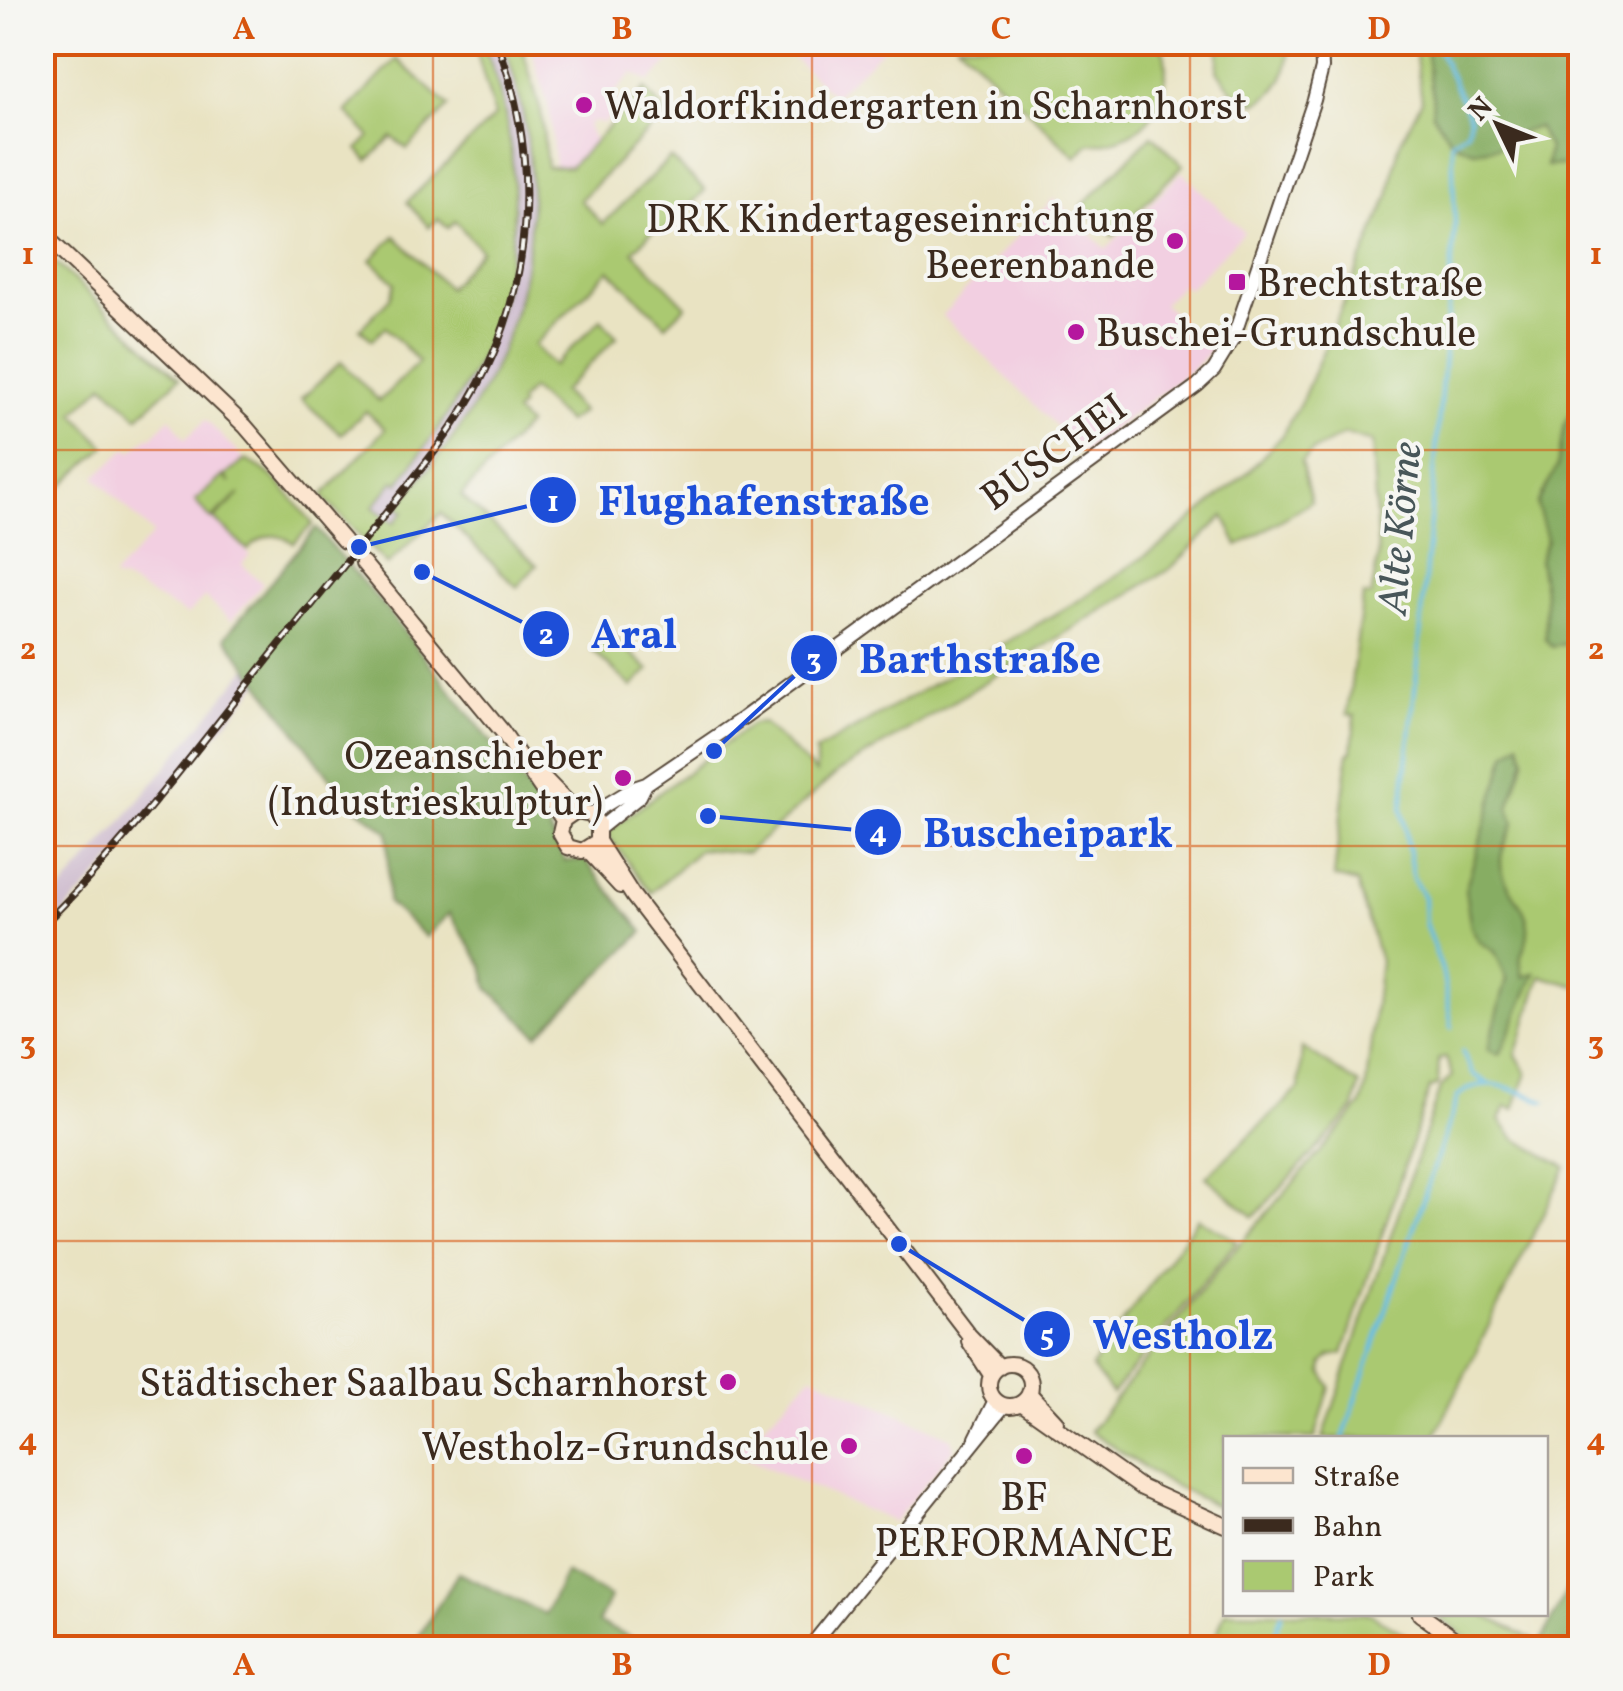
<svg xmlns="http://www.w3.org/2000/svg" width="1623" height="1691" font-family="Vollkorn,serif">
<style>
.built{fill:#f2cfe1}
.industrial{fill:#cfbdcf}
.green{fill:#aac971;stroke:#727a48;stroke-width:2.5}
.forest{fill:#87ad63;stroke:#616c40;stroke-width:2.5}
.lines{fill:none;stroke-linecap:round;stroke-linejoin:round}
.stream{stroke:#67bee4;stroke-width:4}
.secondary-tunnel{stroke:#c6bea1;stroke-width:14;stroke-dasharray:14 7;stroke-linecap:butt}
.tertiary-casing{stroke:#554637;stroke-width:16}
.secondary-casing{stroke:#554637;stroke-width:18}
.tertiary{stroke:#fff;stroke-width:12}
.secondary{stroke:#fce5cf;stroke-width:14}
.rail-casing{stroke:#3b2a1e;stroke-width:8}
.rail{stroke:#f6f6f2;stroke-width:4;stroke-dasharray:11;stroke-linecap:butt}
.grid{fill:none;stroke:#d7540e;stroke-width:2.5;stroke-opacity:0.55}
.poi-dot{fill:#b5179e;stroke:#f6f6f2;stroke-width:4}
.labels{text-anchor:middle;stroke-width:8;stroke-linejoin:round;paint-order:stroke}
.poi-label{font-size:40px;fill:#3b2a1e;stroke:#f6f6f2;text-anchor:end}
.street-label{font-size:40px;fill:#3b2a1e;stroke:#f6f6f2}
.water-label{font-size:42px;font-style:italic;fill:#485659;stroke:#f6f6f2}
.leader{fill:none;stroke:#1d4ed8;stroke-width:4}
.callout-dot{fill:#1d4ed8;stroke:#f6f6f2;stroke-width:4}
.mark-label{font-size:30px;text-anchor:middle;font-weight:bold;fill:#fff}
.callout-label{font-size:42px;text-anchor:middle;font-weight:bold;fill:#1d4ed8;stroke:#f6f6f2;stroke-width:8;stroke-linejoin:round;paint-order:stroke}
.neatline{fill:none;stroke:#d7540e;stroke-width:4}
.grid-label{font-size:32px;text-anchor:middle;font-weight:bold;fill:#d7540e}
</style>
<rect width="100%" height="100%" fill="#f6f6f2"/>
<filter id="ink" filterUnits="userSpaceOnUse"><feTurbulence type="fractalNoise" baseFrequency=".01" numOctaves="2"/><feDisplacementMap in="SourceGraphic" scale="20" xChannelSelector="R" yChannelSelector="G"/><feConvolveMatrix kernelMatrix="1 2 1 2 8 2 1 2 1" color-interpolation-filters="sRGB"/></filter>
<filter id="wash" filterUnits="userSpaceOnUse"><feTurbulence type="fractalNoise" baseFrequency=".0048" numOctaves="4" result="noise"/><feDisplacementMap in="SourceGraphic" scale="40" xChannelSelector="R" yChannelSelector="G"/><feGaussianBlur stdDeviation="2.25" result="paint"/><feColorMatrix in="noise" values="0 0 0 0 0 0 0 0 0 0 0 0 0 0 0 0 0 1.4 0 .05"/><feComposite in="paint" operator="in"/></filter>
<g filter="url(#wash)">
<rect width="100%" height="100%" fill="#e9e3c2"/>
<path class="built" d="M 530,43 L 689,43 L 649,82 L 633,73 L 617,90 L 614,94 L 620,106 L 604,123 L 590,122 L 588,129 L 595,141 L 569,167 L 555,167 L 549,109 Z
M 778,43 L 889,43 L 834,96 Z
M 1182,172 L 1244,232 L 1188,289 L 1182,284 L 1163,304 L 1212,349 L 1193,369 L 1083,452 L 942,315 L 1054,198 L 1106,249 Z
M 170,417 L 185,439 L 206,420 L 244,459 L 196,501 L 250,555 L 242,564 L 263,584 L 231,621 L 205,597 L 187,615 L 125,581 L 112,578 L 153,534 L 95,477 L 127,448 L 131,452 L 149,436 L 151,438 Z
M 812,1375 L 952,1438 L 954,1449 L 894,1522 L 736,1454 Z"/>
<path class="industrial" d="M 483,43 L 503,43 L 527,131 L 532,216 L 523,285 L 496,364 L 479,399 L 399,507 L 404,511 L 394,524 L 373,507 L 394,481 L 398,484 L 461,392 L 484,349 L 506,279 L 514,210 L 513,170 L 504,102 Z
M 301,602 L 311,620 L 108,866 L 43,935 L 43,911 L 124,819 Z"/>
<path class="green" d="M 474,43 L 483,43 C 522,139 526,251 484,348 C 463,397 429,441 398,484 L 394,481 L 373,507 L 394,523 L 404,511 L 398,507 C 426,471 458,436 480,396 C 541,285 546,160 503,43 L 521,43 L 541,112 L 547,167 L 570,167 L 645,89 L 666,113 L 580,200 L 603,224 L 670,158 L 705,190 L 663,233 L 655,229 L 633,251 L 686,306 L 666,325 L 609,270 L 534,345 L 554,366 L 601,319 L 617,337 L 562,392 L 582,412 L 567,422 L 531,389 L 519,402 L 521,406 L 515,413 L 527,425 L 461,496 L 537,565 L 517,587 L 441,513 L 387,565 L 322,496 L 385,429 L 366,411 L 341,434 L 301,399 L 341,362 L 379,401 L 419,362 L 385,327 L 372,340 L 360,329 L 390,298 L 395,283 L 371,260 L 395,236 L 448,288 L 481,250 L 455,221 L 448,228 L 438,219 L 429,227 L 407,202 L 495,116 Z
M 957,43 L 1162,43 C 1177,99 1147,143 1088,144 L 1076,157 Z
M 1220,43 L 1289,43 C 1290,70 1281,91 1257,103 L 1236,94 L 1217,71 Z
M 1414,43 L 1580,43 L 1580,987 L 1541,976 L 1516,1055 L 1527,1073 L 1514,1109 L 1506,1106 L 1500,1120 L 1514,1138 L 1566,1167 L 1434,1438 L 1323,1438 L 1440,1088 L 1452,1076 L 1446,1058 L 1439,1059 L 1438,1085 L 1430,1088 L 1343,1354 L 1330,1356 L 1323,1363 L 1322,1372 L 1330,1386 L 1315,1438 L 1226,1438 L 1225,1510 L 1164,1481 L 1090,1431 L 1219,1268 L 1361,1105 L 1366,1086 L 1380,961 L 1357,883 L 1334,877 L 1348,754 L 1352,751 L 1355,716 L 1347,714 L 1363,596 L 1371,596 L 1378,556 L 1372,442 L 1345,434 L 1313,451 L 1301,462 L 1311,502 L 1238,546 L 1224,516 L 1171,568 L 837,773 L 747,853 L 700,849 L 651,893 L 608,835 L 612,828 L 752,724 L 763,723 L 816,773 L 816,751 L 1078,601 L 1163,544 L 1249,471 L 1282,435 L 1303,398 L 1389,196 L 1399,145 L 1422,100 Z
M 397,59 L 449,106 L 407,149 L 392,137 L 368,161 L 358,149 L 370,136 L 346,112 Z
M 1152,135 L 1183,165 L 1113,236 L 1082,206 Z
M 42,250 L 179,378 L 138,417 L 104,384 L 74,413 L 105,447 L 43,503 Z
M 245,460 C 275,471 293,500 313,524 L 294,543 C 275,531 263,534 248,550 L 214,519 L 240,494 L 211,519 L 195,501 L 223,476 L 230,483 L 225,476 Z
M 609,632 L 649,670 L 632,687 L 592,650 Z
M 1302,1047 L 1359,1085 L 1354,1108 L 1254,1217 L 1206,1177 L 1299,1089 Z
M 1198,1218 L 1237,1241 L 1112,1394 L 1091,1367 Z
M 1225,1611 L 1371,1614 L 1428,1648 L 1212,1648 Z
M 1436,1614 L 1481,1614 L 1533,1639 L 1527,1648 L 1479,1648 Z"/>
<path class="forest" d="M 1425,43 L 1580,43 L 1580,164 L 1546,166 L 1549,148 L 1537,127 L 1517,134 L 1499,147 L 1474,151 L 1452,142 L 1432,113 L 1433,98 Z
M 1580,398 L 1580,607 L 1577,613 L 1580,619 L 1580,650 L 1567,644 L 1552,647 L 1545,639 L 1545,596 L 1539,560 L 1547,539 L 1537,504 L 1557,467 L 1565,423 Z
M 316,528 L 387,610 L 549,815 L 550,831 L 565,861 L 585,860 L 643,932 L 538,1035 L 488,988 L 483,966 L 449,913 L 426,937 L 388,903 L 388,832 L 347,800 L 225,637 Z
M 1520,742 L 1525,759 L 1509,807 L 1514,823 C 1510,833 1501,849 1501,860 C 1500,888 1530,904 1528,932 C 1527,953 1516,947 1523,977 L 1535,973 L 1500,1055 L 1488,1050 L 1507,978 L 1495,952 L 1479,941 L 1471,927 L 1465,890 L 1507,753 Z
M 1580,1563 L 1580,1648 L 1538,1648 Z
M 458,1573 L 545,1614 L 565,1573 L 610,1597 L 598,1623 L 654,1648 L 416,1648 L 413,1646 Z"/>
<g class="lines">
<path class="stream" d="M 1435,42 L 1470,118 L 1467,131 L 1452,142 L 1455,227 L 1418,662 L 1402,809 L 1413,879 L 1424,897 L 1425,923 L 1442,970 L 1452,1028
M 1462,1051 L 1473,1074 L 1486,1082
M 1343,1438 L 1458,1096 C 1485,1072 1514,1091 1545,1101
M 1270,1648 L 1282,1614"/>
</g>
</g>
<g filter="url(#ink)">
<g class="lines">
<path class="secondary-tunnel" d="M 344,541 L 363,563"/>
<defs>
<path id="tertiary" d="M 591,814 L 634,788 L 646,784 L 743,718 L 1198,385 L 1214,370 L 1233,339 L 1314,100 L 1322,68 L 1321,42
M 600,828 L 640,796 L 646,784
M 976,1438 L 995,1400
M 809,1648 L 1004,1406"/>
<path id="secondary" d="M 42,233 L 245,426 L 344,541
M 363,563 L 502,731 L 563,820
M 542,776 L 576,811 L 591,814 L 598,823 L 598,841 L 582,851 L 568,847 L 560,833 L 563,820 L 576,811
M 598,841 L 633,896 L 969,1335 L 1000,1367
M 587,850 L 620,886
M 969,1341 L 991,1375
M989 1385a21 21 0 1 1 42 0a21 21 0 1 1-42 0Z
M 1029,1393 L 1056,1422
M 1021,1403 L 1140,1487 L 1226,1526
M 1420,1614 L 1467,1648"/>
</defs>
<use href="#tertiary" class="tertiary-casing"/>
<use href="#secondary" class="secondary-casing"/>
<use href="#tertiary" class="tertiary"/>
<use href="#secondary" class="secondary"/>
<defs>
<path id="rail" d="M 42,926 C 127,843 199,746 273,653 C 314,602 356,551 397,499 C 422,468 448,436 469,401 C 534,293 542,160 497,42"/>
</defs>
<use href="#rail" class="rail-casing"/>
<use href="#rail" class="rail"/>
</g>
</g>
<path class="grid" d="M 433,42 L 433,1648M 812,42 L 812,1648M 1190,42 L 1190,1648M 42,450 L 1580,450M 42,846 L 1580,846M 42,1241 L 1580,1241"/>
<g class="poi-dot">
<circle cx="584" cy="105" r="10"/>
<circle cx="1175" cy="241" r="10"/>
<rect x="1227" y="272" width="20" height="20" rx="5"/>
<circle cx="1076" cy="332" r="10"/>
<circle cx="623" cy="778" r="10"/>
<circle cx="728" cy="1382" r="10"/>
<circle cx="849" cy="1446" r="10"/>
<circle cx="1024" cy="1456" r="10"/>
</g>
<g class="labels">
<g class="poi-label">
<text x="604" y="119" text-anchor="start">Waldorfkindergarten in Scharnhorst</text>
<text x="1155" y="232">DRK Kindertageseinrichtung<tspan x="1155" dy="46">Beerenbande</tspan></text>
<text x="1257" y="296" text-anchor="start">Brechtstraße</text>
<text x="1096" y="346" text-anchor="start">Buschei-Grundschule</text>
<text x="603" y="769">Ozeanschieber<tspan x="603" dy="46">(Industrieskulptur)</tspan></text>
<text x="708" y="1396">Städtischer Saalbau Scharnhorst</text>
<text x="829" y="1460">Westholz-Grundschule</text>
<text x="1024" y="1510" text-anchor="middle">BF<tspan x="1024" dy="46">PERFORMANCE</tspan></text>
</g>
<g class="street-label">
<text transform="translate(1053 451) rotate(-36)" y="14">BUSCHEI</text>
</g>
<g class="water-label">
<text transform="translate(1398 528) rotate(-85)" y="15">Alte Körne</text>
</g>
</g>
<path class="leader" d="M359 547L553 500M422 572L546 634M714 751L814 658M708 816L878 832M899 1244L1047 1334"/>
<g class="callout-dot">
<circle cx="359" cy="547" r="10"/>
<circle cx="422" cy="572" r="10"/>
<circle cx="714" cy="751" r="10"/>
<circle cx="708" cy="816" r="10"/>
<circle cx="899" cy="1244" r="10"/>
<circle cx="553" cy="500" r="25"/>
<circle cx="546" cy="634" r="25"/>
<circle cx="814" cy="658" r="25"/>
<circle cx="878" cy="832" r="25"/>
<circle cx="1047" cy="1334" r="25"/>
</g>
<g class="mark-label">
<text x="553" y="511">1</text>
<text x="546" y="644">2</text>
<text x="814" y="669">3</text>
<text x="878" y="842">4</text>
<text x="1047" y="1345">5</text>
</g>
<g class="callout-label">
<text x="764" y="515">Flughafenstraße</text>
<text x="634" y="648">Aral</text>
<text x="980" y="673">Barthstraße</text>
<text x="1048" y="847">Buscheipark</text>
<text x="1183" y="1349">Westholz</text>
</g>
<rect width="1623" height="1691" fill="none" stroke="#f6f6f2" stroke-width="110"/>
<rect x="1223" y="1436" width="325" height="180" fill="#f6f6f2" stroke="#aba49d" stroke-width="2.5"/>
<rect x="1243" y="1468" width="50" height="15" fill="#fce5cf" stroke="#aba49d" stroke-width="2.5"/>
<text x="1313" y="1486" font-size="30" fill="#3b2a1e">Straße</text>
<rect x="1243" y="1518" width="50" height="15" fill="#3b2a1e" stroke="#aba49d" stroke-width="2.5"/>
<text x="1313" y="1536" font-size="30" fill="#3b2a1e">Bahn</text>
<rect x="1243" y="1561" width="50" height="30" fill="#aac971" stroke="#aba49d" stroke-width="2.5"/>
<text x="1313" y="1586" font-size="30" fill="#3b2a1e">Park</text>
<g transform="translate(1498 125) rotate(313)" stroke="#f6f6f2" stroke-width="8" paint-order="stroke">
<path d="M0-8L18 38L0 25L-18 38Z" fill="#3b2a1e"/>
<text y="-15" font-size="28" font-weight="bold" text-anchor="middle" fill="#3b2a1e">N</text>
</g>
<rect x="55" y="55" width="1513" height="1581" class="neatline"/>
<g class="grid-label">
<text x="244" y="39">A</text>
<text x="622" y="39">B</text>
<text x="1001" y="39">C</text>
<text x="1379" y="39">D</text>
<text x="28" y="264">1</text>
<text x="1596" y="264">1</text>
<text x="28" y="659">2</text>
<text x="1596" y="659">2</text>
<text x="28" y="1054">3</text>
<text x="1596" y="1054">3</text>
<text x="28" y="1450">4</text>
<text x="1596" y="1450">4</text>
<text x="244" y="1675">A</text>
<text x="622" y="1675">B</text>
<text x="1001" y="1675">C</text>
<text x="1379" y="1675">D</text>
</g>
</svg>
